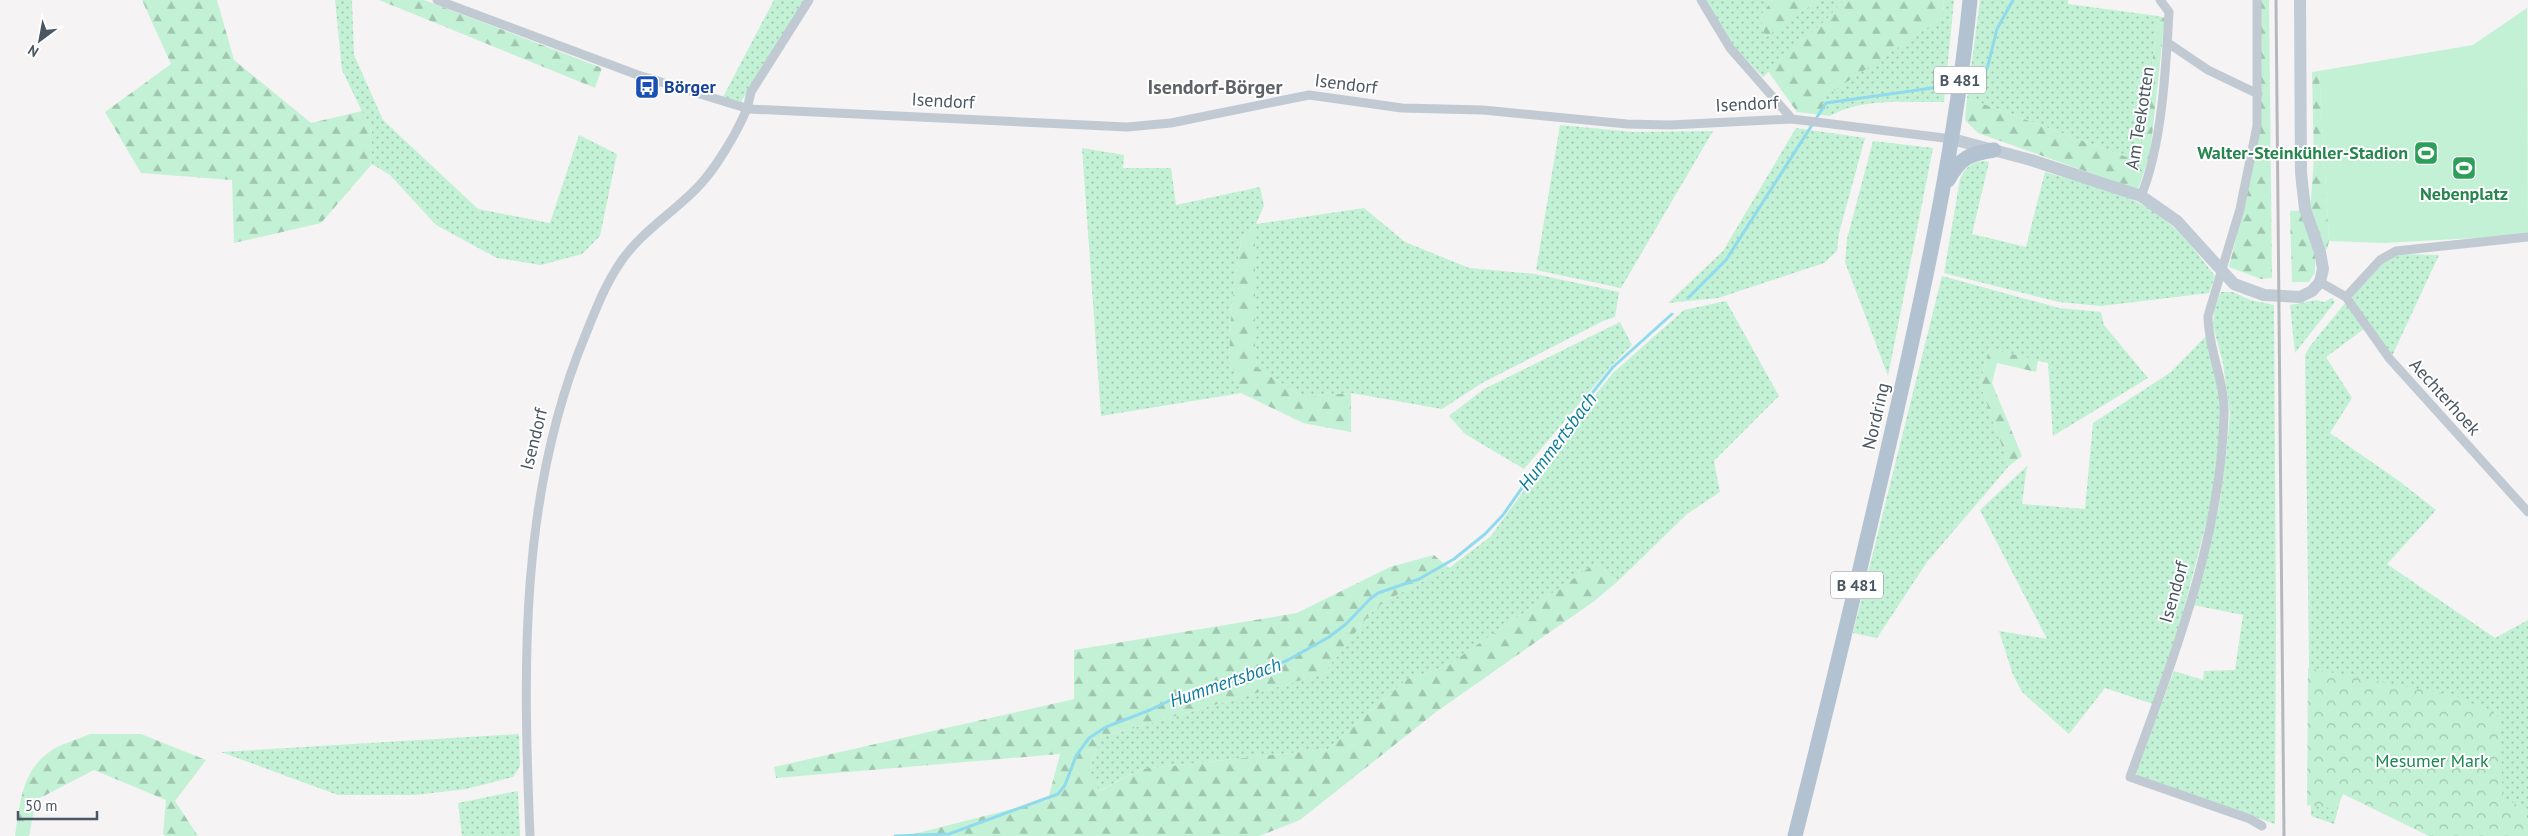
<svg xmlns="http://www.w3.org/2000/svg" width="2528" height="836" font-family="'PT Sans',sans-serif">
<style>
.grass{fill:url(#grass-dots)}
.forest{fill:url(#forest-firs)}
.park{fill:url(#park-crowns)}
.garden{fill:#c3f1d5}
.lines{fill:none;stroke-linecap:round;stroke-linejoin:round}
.stream{stroke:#90daee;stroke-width:3}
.street{stroke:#c1cad2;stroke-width:9}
.secondary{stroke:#c1cbd6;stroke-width:12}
.primary{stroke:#b3c2d1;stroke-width:15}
.rail{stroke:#b5b8bd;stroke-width:3}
.labels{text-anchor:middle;stroke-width:4;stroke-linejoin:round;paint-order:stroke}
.shield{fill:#fff;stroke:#808990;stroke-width:1}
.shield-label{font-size:16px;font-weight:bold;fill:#4a5661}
.street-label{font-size:18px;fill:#4a5661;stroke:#fff}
.transit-label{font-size:18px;font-weight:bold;fill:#164399;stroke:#fff;text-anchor:start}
.leisure-label{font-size:18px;font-weight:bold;fill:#27864d;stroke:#fff;text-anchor:end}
.park-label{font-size:18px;fill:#17864f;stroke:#fff}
.water-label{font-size:19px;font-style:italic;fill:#0c7c9b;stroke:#fff}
.quarter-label{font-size:20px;font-weight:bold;fill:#5f6368;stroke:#fff}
</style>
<defs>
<pattern id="grass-dots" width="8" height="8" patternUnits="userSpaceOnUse" patternTransform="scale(1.25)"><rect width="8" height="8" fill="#c3f1d5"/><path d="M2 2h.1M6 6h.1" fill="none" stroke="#a0c6b0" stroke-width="1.8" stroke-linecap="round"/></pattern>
<pattern id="forest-firs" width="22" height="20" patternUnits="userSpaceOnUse" patternTransform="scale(1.25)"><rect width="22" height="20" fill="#c3f1d5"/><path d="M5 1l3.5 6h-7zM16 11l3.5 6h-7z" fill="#a0c6b0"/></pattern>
<pattern id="park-crowns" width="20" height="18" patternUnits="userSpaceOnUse" patternTransform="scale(1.25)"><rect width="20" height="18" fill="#c3f1d5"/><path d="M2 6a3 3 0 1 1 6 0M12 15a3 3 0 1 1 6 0" fill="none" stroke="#a0c6b0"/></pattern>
</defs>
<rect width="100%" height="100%" fill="#f5f3f3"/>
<path class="grass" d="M 335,0 L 352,0 L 354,55 L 383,120 L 478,209 L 550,223 L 579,135 L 617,154 L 600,236 L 582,254 L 541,265 L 497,258 L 436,225 L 390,175 L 372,164 L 372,132 L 342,70 Z
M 774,0 L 805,0 L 741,102 L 723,97 Z
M 1703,0 L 1773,0 L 1761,15 L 1765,37 L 1818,0 L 1844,0 L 1828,18 L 1763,77 L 1734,47 Z
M 1944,0 L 1954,0 L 1944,102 C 1907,103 1863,97 1830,116 L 1819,100 L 1943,17 Z
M 1980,0 L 2068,0 L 2068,4 L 2158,16 L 2140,162 L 1967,98 Z
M 1560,125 L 1633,132 L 1713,131 L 1621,288 L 1536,270 Z
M 1796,128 L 1865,138 L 1839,233 L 1837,251 L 1824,263 L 1718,298 L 1668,303 L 1723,251 Z
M 1873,141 L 1933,148 L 1888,376 L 1845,262 L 1847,239 Z
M 1082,148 L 1124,155 L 1123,168 L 1171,168 L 1176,205 L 1260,187 L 1264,206 L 1256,224 L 1364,208 L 1405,242 L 1469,268 L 1535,274 L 1619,292 L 1615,317 L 1603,321 L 1482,383 L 1442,409 L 1351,393 L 1303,397 L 1255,366 L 1255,225 L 1241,240 L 1232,300 L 1229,356 L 1241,393 L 1101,416 Z
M 1984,161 L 1989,162 L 1972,234 L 2026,247 L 2045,172 C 2084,184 2130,192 2163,218 C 2184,234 2199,256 2215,276 L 2209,293 L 2101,306 L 2059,302 L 1944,273 L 1960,179 C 1966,167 1971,162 1984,161 Z
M 2398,254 L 2439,255 L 2392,356 L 2351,297 L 2382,264 Z
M 1942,276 L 2059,308 L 2101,312 L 2104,325 L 2148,378 L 2053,436 L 2048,363 L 1989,349 L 1980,384 L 2009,466 L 1927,562 L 1877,638 L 1853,633 Z
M 2221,292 L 2233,292 L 2250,300 L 2274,305 L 2276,620 L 2275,824 L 2135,774 L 2174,671 L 2203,680 L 2204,671 L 2235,670 L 2243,615 L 2193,605 L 2219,508 L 2226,456 L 2230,414 L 2223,363 L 2213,326 L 2214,310 Z
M 2332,298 L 2335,302 L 2295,353 L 2290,305 L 2316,300 L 2324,302 Z
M 1726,301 L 1779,396 L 1714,461 L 1720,492 L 1687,514 L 1617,582 L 1596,563 L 1445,667 L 1407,679 L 1328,749 L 1141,769 L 1099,791 L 1088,772 L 1102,737 L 1323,674 L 1369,615 L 1385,601 L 1449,568 L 1490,537 L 1582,411 L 1613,373 L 1684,310 Z
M 2346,302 L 2364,329 L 2326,357 L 2352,398 L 2330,433 L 2399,481 L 2436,510 L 2387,564 L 2495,638 L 2528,620 L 2528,836 L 2343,790 L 2334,824 L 2311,816 L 2305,355 L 2310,346 Z
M 1620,322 L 1632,345 L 1612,365 L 1524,469 L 1465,434 L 1449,416 L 1484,389 Z
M 2206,336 L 2216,373 L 2222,415 L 2211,504 L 2176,640 L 2153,704 L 2105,688 L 2069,734 L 2022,692 L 2013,675 L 1999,631 L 2047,639 L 1980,510 L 2027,466 L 2022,504 L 2085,509 L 2093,423 L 2171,372 Z
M 519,734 L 520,766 L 513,777 L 466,789 L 415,795 L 338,795 L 221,752 Z
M 518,791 L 520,836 L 462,836 L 458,803 Z"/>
<path class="forest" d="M 142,0 L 217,0 L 234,60 L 311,123 L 362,111 L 372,132 L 372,164 L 321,223 L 234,243 L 232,180 L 141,173 L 105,112 L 171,64 Z
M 379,0 L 424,0 L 602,68 L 595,88 Z
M 1773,0 L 1818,0 L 1765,38 L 1761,15 Z
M 1844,0 L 1944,0 L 1943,17 L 1820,100 L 1830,116 L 1797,112 L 1768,71 L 1828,18 Z
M 2260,0 L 2269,0 L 2272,278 L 2261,279 L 2229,267 L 2244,206 L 2259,125 Z
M 2158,16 L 2165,18 L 2150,154 L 2138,190 L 1978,133 L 1965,120 L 1967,98 L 2140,162 Z
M 2319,71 L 2329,241 L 2327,249 L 2315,252 L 2315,272 L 2309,282 L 2292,282 L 2290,211 L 2310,210 L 2314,159 L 2312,72 Z
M 1255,225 L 1255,366 L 1303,397 L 1351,393 L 1351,432 L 1303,423 L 1241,393 L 1229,356 L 1232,300 L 1241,240 Z
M 1989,349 L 2038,360 L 2036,372 L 1997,363 L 1992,383 L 2022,456 L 2009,466 L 1980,384 Z
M 1434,555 L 1449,568 L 1385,601 L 1369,615 L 1323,674 L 1102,737 L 1088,772 L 1100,791 L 1141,769 L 1328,749 L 1407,679 L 1445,667 L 1596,563 L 1617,582 L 1593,602 L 1436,712 L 1300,820 L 1259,836 L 906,836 L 1048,800 L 1060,754 L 776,778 L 774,767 L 1074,699 L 1074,650 L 1297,613 L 1390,567 Z
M 90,734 L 141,734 L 206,760 L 175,801 L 198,836 L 165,836 L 163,834 L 166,800 L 94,770 L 36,800 L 29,836 L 15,836 C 20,805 21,773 48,753 C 59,744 77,740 90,734 Z"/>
<path class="park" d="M 2308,668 L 2456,696 L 2500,717 L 2503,797 L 2528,811 L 2528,836 L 2429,836 L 2343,794 L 2337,809 L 2307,805 Z"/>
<path class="garden" d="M 2527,8 L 2528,235 L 2384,243 L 2329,241 L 2319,71 L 2473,45 Z"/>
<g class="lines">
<path class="stream" d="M 1978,75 L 1987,69 L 1997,29 L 2013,0
M 1688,298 L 1726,260 L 1826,103 L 1939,87
M 895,836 L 949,834 L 1058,794 L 1065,785 L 1076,756 L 1089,738 L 1106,727 L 1150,710 L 1181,695 L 1249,677 L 1288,660 L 1329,637 L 1346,624 L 1370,599 L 1378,593 L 1419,579 L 1454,559 L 1485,534 L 1503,515 L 1561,432 L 1613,367 L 1672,314"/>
<path class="street" d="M 437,0 L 638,75 L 749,109 L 1127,127 L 1171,123 L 1309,95 L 1402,108 L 1483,110 L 1627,124 L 1670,125 L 1792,119 L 1952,139
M 1701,0 L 1730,48 L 1792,119
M 2257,0 L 2257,126 L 2240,209 L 2208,316 C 2208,350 2226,383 2224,417 C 2220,542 2172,661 2130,777 L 2250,819 L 2262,826
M 2168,43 L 2208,70 L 2258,94
M 2141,196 C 2162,146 2166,67 2169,12 L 2160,0
M 2320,282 L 2346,297 L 2389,358 L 2528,512
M 2346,297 L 2380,260 L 2396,251 L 2528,237
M 530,836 C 523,667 519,495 585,336 C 595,311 605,285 620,263 C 639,234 671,214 695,190 C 711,174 722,156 733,137 C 741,122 748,110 751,92 L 809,0"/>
<path class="secondary" d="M 1952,139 L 2031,160 L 2141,196 L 2177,221 L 2234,284 L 2264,295 L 2300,297 L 2312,291 L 2320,282 L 2323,269 L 2320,252 L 2305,209 L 2301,173 L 2300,0"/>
<path class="primary" d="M 1948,180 C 1961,157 1969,154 1994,150
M 1795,836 C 1830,697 1863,558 1895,418 C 1926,280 1956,141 1970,0"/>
<path class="rail" d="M 2276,0 L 2284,836"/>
</g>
<defs>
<symbol id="bus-square" viewBox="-11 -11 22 22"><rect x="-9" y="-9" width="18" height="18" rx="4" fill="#1a4fb4" stroke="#fff"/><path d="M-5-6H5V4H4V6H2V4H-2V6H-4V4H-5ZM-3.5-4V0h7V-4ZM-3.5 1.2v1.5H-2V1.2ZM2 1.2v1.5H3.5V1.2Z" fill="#fff"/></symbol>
<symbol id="stadium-square" viewBox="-11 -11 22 22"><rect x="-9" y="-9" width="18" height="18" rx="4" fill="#2e9e5b" stroke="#fff"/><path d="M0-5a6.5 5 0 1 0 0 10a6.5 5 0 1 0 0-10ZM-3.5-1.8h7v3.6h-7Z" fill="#fff"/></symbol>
</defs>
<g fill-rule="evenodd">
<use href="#bus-square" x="633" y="73" width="28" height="28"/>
<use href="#stadium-square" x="2412" y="139" width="28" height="28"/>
<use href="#stadium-square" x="2450" y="154" width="28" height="28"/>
</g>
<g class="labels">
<g class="shield">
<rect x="1934" y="66.5" width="52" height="27" rx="4"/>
<rect x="1831" y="571.5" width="52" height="27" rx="4"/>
</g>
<g class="shield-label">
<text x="1960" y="86">B 481</text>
<text x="1857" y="591">B 481</text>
</g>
<g class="street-label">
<text transform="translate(1346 84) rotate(7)" y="6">Isendorf</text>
<text transform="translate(943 101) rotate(3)" y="6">Isendorf</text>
<text transform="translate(1747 104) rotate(-3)" y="6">Isendorf</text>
<text transform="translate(2140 118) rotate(-81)" y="6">Am Teekotten</text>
<text transform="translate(2445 397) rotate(48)" y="6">Aechterhoek</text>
<text transform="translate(1876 416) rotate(-77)" y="6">Nordring</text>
<text transform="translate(534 439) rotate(-76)" y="6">Isendorf</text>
<text transform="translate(2174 592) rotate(-74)" y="6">Isendorf</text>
</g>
<g class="transit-label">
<text x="664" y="93">Börger</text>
</g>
<g class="leisure-label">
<text x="2408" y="159">Walter-Steinkühler-Stadion</text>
<text x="2464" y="200" text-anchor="middle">Nebenplatz</text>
</g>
<g class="park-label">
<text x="2432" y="767">Mesumer Mark</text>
</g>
<g class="water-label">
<text transform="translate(1557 441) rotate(-53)" y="7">Hummertsbach</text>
<text transform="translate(1225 682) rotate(-19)" y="7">Hummertsbach</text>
</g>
<g class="quarter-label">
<text x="1215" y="94">Isendorf-Börger</text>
</g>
</g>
<g transform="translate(40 40) rotate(212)" stroke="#ffffff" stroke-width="4" paint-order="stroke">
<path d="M0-4L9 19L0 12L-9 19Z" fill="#4a5661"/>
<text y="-8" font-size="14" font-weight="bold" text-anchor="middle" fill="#4a5661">N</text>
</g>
<path d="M18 811v8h79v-8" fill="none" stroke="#4a5661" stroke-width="2.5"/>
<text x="25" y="811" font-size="15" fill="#4a5661" stroke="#ffffff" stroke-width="4" paint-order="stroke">50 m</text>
</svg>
